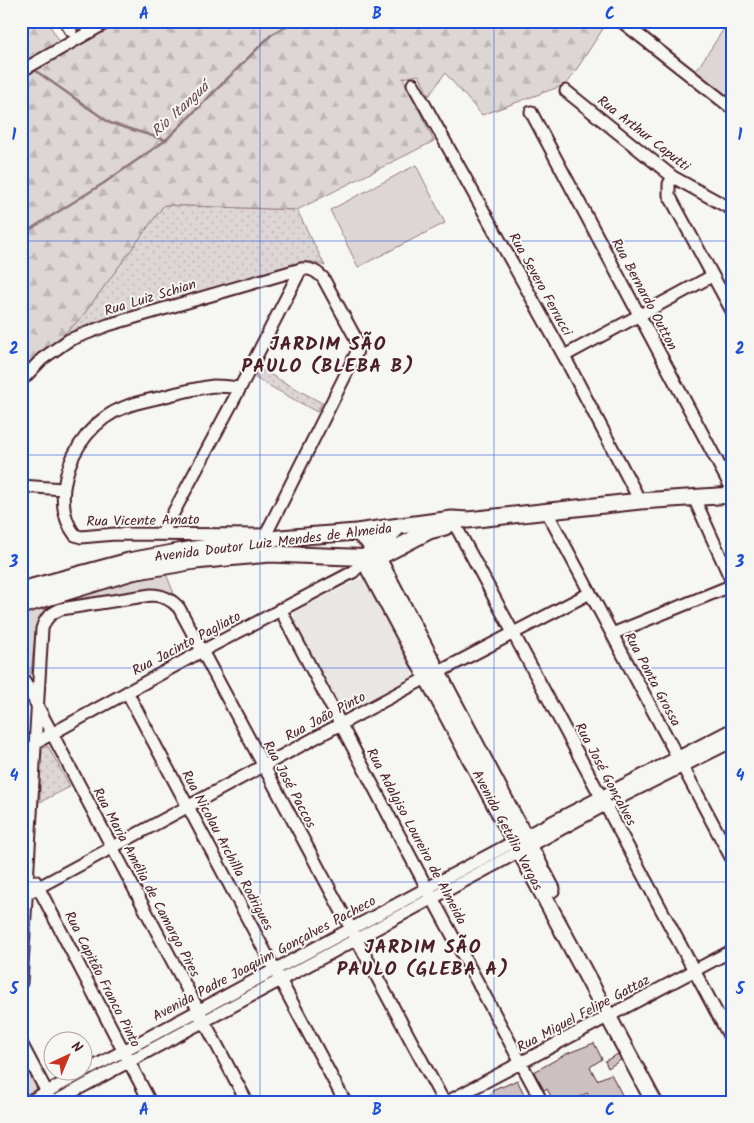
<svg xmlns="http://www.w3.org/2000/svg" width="754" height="1123" font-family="Kalam,sans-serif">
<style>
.built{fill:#e9e6e3}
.grass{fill:url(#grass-dots);stroke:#947a80}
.forest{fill:url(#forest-firs);stroke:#947a80}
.park{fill:#ddd6d5;stroke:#947a80}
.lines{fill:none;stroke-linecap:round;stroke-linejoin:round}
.stream{stroke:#8e747a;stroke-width:2.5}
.building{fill:#ccc1c0;stroke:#4a1f2b}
.street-casing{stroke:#4a1f2b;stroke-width:15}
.secondary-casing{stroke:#4a1f2b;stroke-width:19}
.street{stroke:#f6f6f2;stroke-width:11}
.secondary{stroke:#f6f6f2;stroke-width:15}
.grid{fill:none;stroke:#1d4ed8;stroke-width:1;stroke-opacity:0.55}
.labels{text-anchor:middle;stroke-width:4;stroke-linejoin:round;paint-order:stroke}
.street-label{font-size:14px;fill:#4a1f2b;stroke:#f6f6f2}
.water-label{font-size:15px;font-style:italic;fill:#6c4a52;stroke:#f6f6f2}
.district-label{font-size:19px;font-weight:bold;letter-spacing:1px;fill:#4a1f2b;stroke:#f6f6f2}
.neatline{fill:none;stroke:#1d4ed8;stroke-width:2}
.grid-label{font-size:16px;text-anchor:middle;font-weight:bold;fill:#1d4ed8}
</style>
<defs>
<pattern id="grass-dots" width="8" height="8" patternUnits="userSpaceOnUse" patternTransform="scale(1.25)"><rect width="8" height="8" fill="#ddd6d5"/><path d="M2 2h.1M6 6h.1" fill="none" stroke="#bfb7b7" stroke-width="1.8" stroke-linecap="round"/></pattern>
<pattern id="forest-firs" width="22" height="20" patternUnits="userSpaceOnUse" patternTransform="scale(1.25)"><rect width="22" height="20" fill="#ddd6d5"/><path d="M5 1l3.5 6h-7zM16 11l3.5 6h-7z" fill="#bfb7b7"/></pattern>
</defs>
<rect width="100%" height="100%" fill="#f6f6f2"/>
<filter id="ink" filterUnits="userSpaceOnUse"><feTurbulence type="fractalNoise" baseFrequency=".02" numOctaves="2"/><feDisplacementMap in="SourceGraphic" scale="10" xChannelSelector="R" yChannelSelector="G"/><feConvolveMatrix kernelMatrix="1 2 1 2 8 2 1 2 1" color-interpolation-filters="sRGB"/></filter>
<g filter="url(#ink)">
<path class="built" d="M 364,578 L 367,580 L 414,670 L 412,677 L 346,713 L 340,706 L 296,626 L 294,620 L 294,612 L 360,579 Z"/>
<path class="grass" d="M 164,205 L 297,210 L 325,266 L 314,262 L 301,262 L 88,326 L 55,342 L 81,318 Z
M 260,369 L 322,403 L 317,412 L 255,378 Z
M 48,746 L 70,787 L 40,802 L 40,749 Z"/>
<path class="forest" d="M 21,21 L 47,21 L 60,42 L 21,63 Z
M 121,21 L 608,21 L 567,84 L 482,115 L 445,73 L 429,96 L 419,75 L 403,78 L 434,141 L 297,210 L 164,205 L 81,318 L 21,374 L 21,79 L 50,60 Z"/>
<path class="park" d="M 729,21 L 733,21 L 733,101 L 696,71 Z
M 416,165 L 445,223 L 358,267 L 330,210 Z
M 166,574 L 175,596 L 155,591 L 129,592 L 44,609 L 36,626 L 31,674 L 21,657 L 21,613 L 105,587 Z
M 23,1060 L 38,1088 L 23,1096 Z"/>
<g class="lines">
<path class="stream" d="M 36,71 L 110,123 L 166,140
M 21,235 L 104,183 L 166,140 L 271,35 L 295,21"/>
</g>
<path class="building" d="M 594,1043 L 602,1059 L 590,1067 L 597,1080 L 611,1074 L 626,1102 L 610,1102 L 606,1095 L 591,1100 L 587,1093 L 570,1102 L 554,1102 L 547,1089 L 544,1090 L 534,1072 L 566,1054 Z
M 618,1054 L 621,1060 L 608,1068 L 605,1061 Z
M 517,1080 L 528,1102 L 477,1102 L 493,1092 L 492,1090 L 501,1086 L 502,1087 Z"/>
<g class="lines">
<defs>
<path id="street" d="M 65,21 L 71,31
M 621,21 L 733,109
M 21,71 L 109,21
M 413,84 L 564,356 L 640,501
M 566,91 L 673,177 L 733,210
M 531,112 L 733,491
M 673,177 L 669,184 L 669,195 L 733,313
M 564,356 L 712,276
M 21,381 L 42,359 L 69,340 L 108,325 L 301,269 C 311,268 316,271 323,278 L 355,337 L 358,346 L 356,354 L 266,534
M 240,388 C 232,387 222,386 214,386 C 196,388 178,393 162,397 C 150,400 136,402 125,407 C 95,418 73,447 66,477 C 61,498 62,518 75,535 L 81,537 L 115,534 L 268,535
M 21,486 L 63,489
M 694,498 L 733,584
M 547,512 L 733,861
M 452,519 L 733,1043
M 162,534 L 240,388 L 301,269
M 280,609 L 428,890 L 542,1102
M 612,634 L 733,585
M 437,673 L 590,593
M 21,675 L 247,1102
M 127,692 L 345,1102
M 35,743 L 202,651 L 353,572 L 359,566 L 363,558
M 525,836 L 733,729
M 530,846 L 605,805 L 733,741
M 35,881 L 150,1102
M 26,894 L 426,678
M 21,983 L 42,629 C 45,618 50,614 61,609 L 151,595 C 162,595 172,600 179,608 L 444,1102
M 21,1043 L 50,1098
M 28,1102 L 515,841
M 54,1102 L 520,851
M 447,1102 L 733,950"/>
<path id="secondary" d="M 399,526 L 374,551 L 363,558 L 654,1102
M 356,532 L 367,540 L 374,551 L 552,889
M 21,590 L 129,561 L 194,549 L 280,538 L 356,532 L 452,519 L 468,520 L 640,501 L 733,495
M 21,606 L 132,572 L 195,561 L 270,554 L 377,558 L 429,531 L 445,527"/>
</defs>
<use href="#street" class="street-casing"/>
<use href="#secondary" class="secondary-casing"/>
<use href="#street" class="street"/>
<use href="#secondary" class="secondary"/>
</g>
</g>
<path class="grid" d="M 260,21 L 260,1102M 494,21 L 494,1102M 21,241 L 733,241M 21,455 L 733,455M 21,668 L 733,668M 21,882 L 733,882"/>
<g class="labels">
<g class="street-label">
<text transform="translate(644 133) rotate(38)" y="5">Rua Arthur Caputti</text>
<text transform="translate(541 284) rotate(61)" y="5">Rua Severo Ferrucci</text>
<text transform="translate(645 294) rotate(62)" y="5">Rua Bernardo Outton</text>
<text transform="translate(150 297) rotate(-17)" y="5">Rua Luiz Schian</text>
<text transform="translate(143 520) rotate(-1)" y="5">Rua Vicente Amato</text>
<text transform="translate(273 542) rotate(-7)" y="5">Avenida Doutor Luiz Mendes de Almeida</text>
<text transform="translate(186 643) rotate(-28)" y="5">Rua Jacinto Pagliato</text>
<text transform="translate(653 679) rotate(62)" y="5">Rua Ponta Grossa</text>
<text transform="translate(325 716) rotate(-28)" y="5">Rua João Pinto</text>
<text transform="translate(606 774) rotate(62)" y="5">Rua José Gonçalves</text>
<text transform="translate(290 784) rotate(62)" y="5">Rua José Paccos</text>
<text transform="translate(508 830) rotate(62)" y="5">Avenida Getúlio Vargas</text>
<text transform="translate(417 836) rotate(62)" y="5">Rua Adalgiso Loureiro de Almeida</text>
<text transform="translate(228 850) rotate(62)" y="5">Rua Nicolau Archilla Rodrigues</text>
<text transform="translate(147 882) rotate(62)" y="5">Rua Maria Amélia de Camargo Pires</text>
<text transform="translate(264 958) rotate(-28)" y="5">Avenida Padre Joaquim Gonçalves Pacheco</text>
<text transform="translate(103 979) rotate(63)" y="5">Rua Capitão Franco Pinto</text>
<text transform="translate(583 1013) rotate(-28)" y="5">Rua Miguel Felipe Gattaz</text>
</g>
<g class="water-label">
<text transform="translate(180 109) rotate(-43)" y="5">Rio Itanguá</text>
</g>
<g class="district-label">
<text x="328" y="350">JARDIM SÃO<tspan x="328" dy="22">PAULO (BLEBA B)</tspan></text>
<text x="423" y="953">JARDIM SÃO<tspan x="423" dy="22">PAULO (GLEBA A)</tspan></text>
</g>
</g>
<rect width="754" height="1123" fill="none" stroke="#f6f6f2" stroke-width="55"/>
<g transform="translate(68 1056) rotate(44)"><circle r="24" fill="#f6f6f2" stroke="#b1a0a2"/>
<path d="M0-4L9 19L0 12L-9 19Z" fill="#c8321e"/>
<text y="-8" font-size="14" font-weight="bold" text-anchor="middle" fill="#4a1f2b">N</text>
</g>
<rect x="28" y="28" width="698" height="1068" class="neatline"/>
<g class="grid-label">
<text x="144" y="19">A</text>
<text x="377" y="19">B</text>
<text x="610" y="19">C</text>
<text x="14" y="140">1</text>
<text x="740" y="140">1</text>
<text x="14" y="354">2</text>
<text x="740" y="354">2</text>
<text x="14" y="567">3</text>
<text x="740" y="567">3</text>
<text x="14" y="781">4</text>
<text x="740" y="781">4</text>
<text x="14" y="994">5</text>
<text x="740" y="994">5</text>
<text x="144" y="1115">A</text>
<text x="377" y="1115">B</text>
<text x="610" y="1115">C</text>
</g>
</svg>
